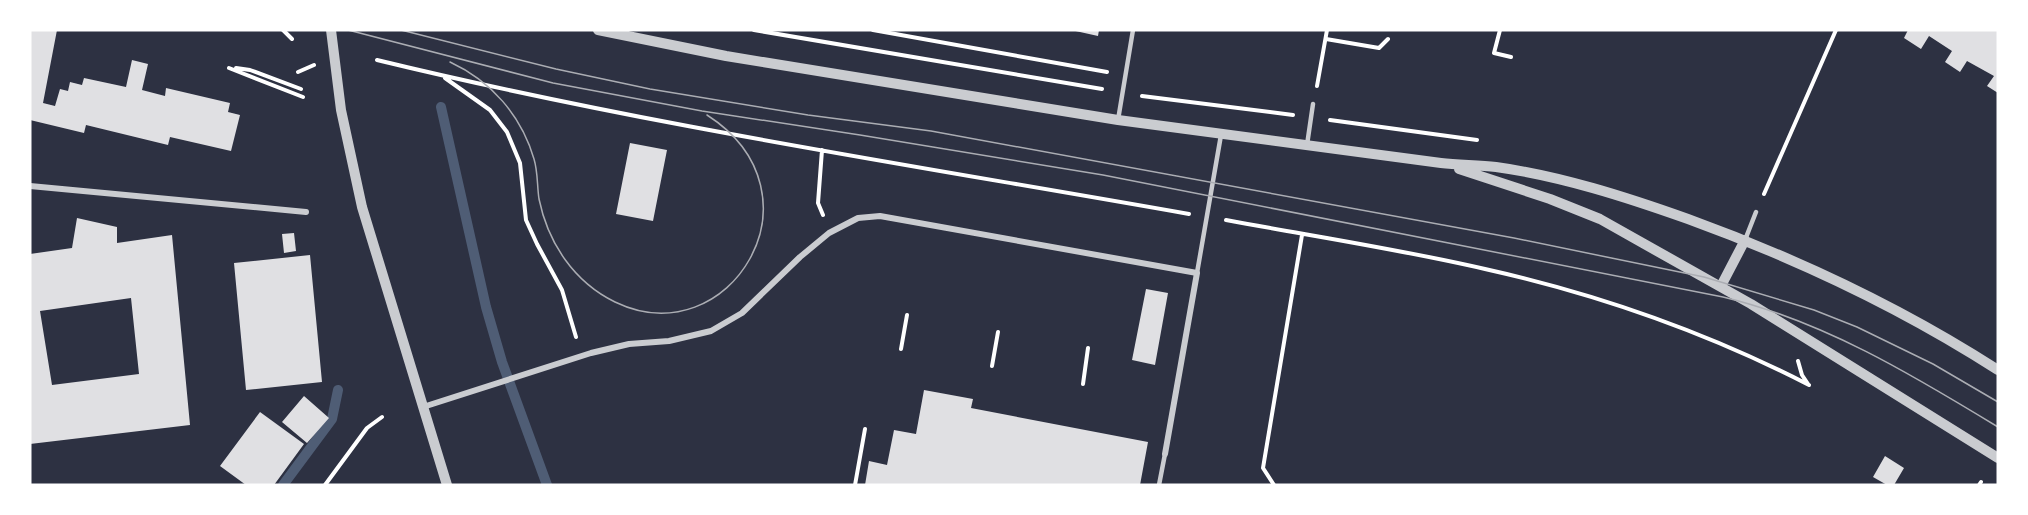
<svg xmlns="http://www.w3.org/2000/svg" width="2028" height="515" font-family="Barlow,sans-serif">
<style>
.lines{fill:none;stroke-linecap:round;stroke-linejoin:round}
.stream{stroke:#4f5d75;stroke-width:10}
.building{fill:#e0e0e3;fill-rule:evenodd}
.path{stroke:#fff;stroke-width:4}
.service{stroke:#caccd0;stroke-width:4.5}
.minor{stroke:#caccd0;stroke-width:6}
.tertiary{stroke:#caccd0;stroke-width:10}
.tram{stroke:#abadb3;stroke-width:1.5}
</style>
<rect width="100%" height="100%" fill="#2d3142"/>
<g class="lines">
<path class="stream" d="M 441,107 L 486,307 L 502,362 L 547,485
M 283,485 L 332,419 L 338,390"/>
</g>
<path class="building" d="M 30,30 L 57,30 L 43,103 L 55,106 L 60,89 L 68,91 L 70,82 L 82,85 L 84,78 L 126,87 L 132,60 L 148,64 L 142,90 L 165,96 L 166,88 L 230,103 L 228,112 L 240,115 L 231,151 L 170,137 L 168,145 L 86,125 L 84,133 L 30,120 Z
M 1071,30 L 1099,30 L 1098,36 Z
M 1908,30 L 1998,30 L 1998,93 L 1987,86 L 1994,76 L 1967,61 L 1960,72 L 1945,62 L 1952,51 L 1929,36 L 1921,49 L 1904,38 Z
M 630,143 L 667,150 L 653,221 L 616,214 Z
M 77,218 L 117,227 L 117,243 L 172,235 L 190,425 L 30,444 L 30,254 L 72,248 ZM 131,298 L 139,374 L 52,385 L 40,311 Z
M 294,233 L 296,251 L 284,253 L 282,234 Z
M 310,255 L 322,382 L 246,390 L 234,263 Z
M 1146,289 L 1168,293 L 1155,365 L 1132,360 Z
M 924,390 L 973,399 L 971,408 L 1148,442 L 1140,485 L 865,485 L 869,461 L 887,465 L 894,430 L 916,434 Z
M 304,396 L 329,418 L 307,443 L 282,422 Z
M 260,412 L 304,444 L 274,485 L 246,485 L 220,466 Z
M 1885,456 L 1904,468 L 1894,485 L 1887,485 L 1873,477 Z"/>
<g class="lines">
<path class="path" d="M 283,30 L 292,39
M 754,30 L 1102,89
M 873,30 L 1107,72
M 1500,30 L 1494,53 L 1511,57
M 1326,39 L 1379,48 L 1388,39
M 377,60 C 645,125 918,166 1189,214
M 229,68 L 303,97
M 236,68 L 250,70 L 301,89
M 298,72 L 314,65
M 445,78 L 490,110 L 507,132 L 520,163 L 526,220 L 537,244 L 562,290 L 576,337
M 1317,86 L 1327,30
M 1142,96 L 1293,115
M 1330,120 L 1477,140
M 822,150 L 818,203 L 823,215
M 1764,194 L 1836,30
M 1226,220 C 1312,236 1399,249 1485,269 C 1597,294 1706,332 1809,385
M 901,349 L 907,315
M 1798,361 L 1802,375 L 1808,384
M 992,366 L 998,332
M 1083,384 L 1088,348
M 325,485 L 367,428 L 382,417
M 855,485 L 865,429
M 1274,485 L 1263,468 L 1302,235
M 1979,485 L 1981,482"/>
<path class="service" d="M 1118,120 L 1133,30
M 1307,145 L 1313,104
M 1745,240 L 1756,212
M 1197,273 L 1221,135
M 1159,485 L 1165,454"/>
<path class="minor" d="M 30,186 L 306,212
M 423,407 L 591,353 L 629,344 L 669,341 L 711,331 L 742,313 L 800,257 L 829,233 L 858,218 L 880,216 L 1197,273 L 1165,454"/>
<path class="tertiary" d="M 331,30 L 341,110 L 362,207 L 447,485
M 598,30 L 726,56 L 1118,120 L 1441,163 C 1459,165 1478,165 1496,167 C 1561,176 1626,197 1688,219 C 1798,259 1900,307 1998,370
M 1459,169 L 1550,199 L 1600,219 L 1751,304 L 1998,458
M 1721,286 L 1745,240"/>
<path class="tram" d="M 348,30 L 553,83 L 702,111 L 860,135 L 1103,175 L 1723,297 C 1823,321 1911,374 1998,427
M 401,30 L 556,69 L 650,89 L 808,115 L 931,131 L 1514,238 L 1704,277 L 1814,310 L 1857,327 L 1933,364 L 1998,402
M 450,62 C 491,81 521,115 534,159 C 538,172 537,186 539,199 C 548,243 574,282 615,302 C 729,357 830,194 707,115"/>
</g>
<rect width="2028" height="515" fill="none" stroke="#ffffff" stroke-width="63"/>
</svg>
